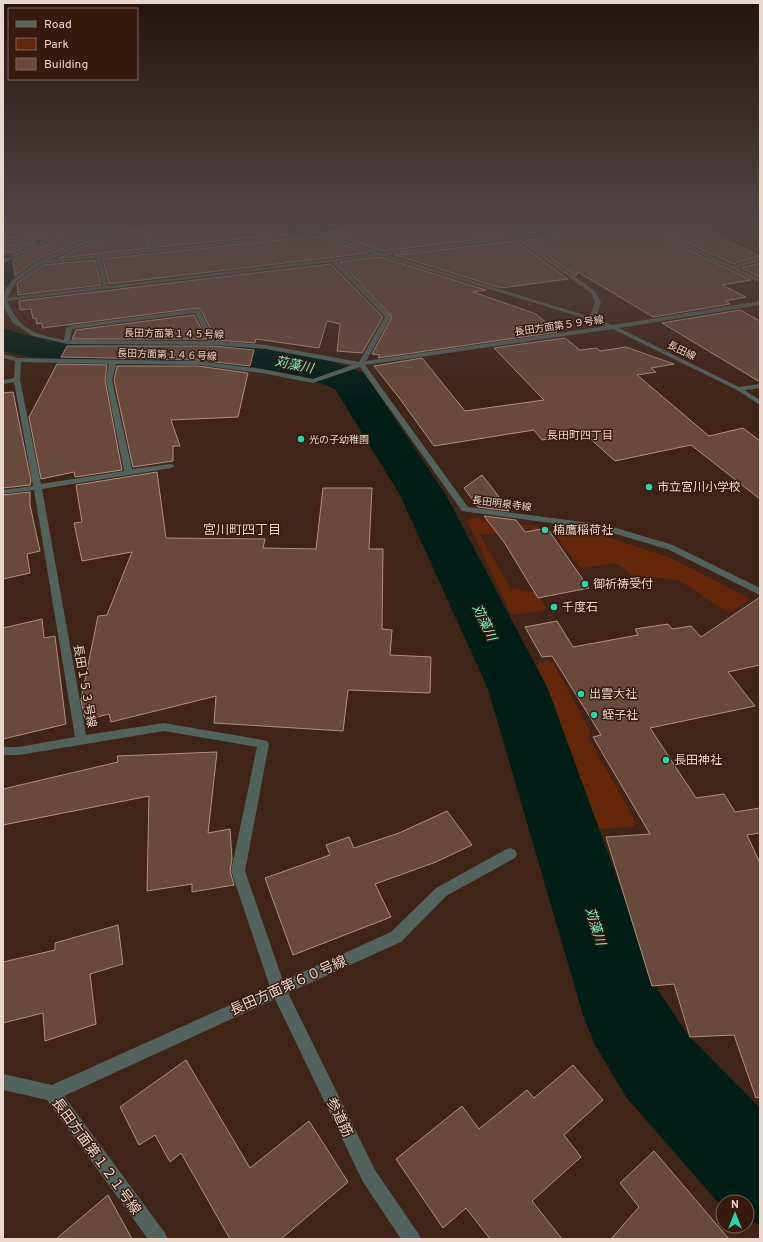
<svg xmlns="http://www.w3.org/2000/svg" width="763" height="1242" font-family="Overpass,'Noto Sans JP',sans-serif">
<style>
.green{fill:#642809}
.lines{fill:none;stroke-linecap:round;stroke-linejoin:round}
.river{fill:#011e16;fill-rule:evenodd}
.building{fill:#69493b;stroke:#b38f80}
.minor{fill:#52625c;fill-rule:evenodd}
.tertiary{fill:#52625c;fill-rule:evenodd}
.poi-dot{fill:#2bd5ac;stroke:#361a0d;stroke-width:1.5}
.labels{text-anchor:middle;stroke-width:3;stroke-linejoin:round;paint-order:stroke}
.far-street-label{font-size:10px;fill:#e9d6cd;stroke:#361a0d}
.far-poi-label{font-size:10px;fill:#e9d6cd;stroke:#361a0d;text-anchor:start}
.far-neighbourhood-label{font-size:11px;fill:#f7d0bf;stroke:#361a0d}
.poi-label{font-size:12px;fill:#e9d6cd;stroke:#361a0d;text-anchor:start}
.street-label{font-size:12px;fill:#e9d6cd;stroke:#361a0d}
.water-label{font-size:13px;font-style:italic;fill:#73f7d0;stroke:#361a0d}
.neighbourhood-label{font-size:13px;fill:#f7d0bf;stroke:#361a0d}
.near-street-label{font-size:14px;fill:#e9d6cd;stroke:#361a0d}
</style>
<rect width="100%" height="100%" fill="#402417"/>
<path class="green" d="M 472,518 L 539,527 L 538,529 L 529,529 L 480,535 L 510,588 L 537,593 L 546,608 L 542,611 L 514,615 L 511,614 L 467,520 Z
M 556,528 L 577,530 L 601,535 L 671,558 L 748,598 L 749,600 L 730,612 L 725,611 L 679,580 L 632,575 C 625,572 623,565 615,563 L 584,568 L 579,566 L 553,532 L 552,529 Z
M 549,661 L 553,663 L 589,729 L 589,739 L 634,819 L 634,826 L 603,829 L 593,824 L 550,695 L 538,668 L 539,663 Z"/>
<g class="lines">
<path class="river" d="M 88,224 L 124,224 L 120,230 L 36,267 L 14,284 L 3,286 L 3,263 L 14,255 Z
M 3,328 L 22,334 L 56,341 L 252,345 L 323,358 L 364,373 L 446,495 L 548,689 L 658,990 L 688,1035 L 760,1108 L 760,1225 L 747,1220 L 747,1202 L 723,1202 L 723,1208 L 626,1097 L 595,1045 L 583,1015 L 488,689 L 400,495 L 335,389 L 301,376 L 252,367 L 56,363 L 3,351 Z"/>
</g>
<path class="building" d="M 3,224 L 82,224 L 49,237 L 45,235 L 3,239 Z
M 91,224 L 119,224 L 35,261 L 15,276 L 13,260 L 28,252 L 91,225 Z
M 215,224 L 259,224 L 262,228 L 276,227 L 279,231 L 282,230 L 287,234 L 159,247 L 151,229 Z
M 346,224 L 495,224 L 509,236 L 382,251 L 327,232 L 352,229 Z
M 503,224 L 615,224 L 518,234 Z
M 636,224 L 638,224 L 638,225 L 751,280 L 722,285 L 746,297 L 725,301 L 730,304 L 653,317 L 578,272 L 576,276 L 526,240 L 634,225 Z
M 647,224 L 694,224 L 759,256 L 733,264 Z
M 143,231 L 151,248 L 59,258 L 115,232 Z
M 318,236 L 368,253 L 109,284 L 103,259 Z
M 516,241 L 568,279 L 501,288 L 395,255 Z
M 36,242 L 12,253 L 12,252 L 3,253 L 3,246 Z
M 380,257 L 486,290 L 473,292 L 536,314 L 557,332 L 378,358 L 380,355 L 372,354 L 392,317 L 340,262 Z
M 95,260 L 101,285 L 18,295 L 17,283 L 43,265 Z
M 760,263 L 760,277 L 742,268 Z
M 331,264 L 383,317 L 362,353 L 337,351 L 340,324 L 327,321 L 319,348 L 256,339 L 255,343 L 216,340 L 201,310 L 197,308 L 43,328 L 41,323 L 37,324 L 36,318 L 33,319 L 31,309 L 20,310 L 19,301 Z
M 740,310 L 760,321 L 760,382 L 662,323 Z
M 194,315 L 207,339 L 72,339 L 76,330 Z
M 565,338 L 580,350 L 597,348 L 600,351 L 626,347 L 674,364 L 651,368 L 656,372 L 637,375 L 709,436 L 743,428 L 760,441 L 760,499 L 691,445 L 615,461 L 584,433 L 542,440 L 534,430 L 434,446 L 400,399 L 374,366 L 422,358 L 465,411 L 544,400 L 494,348 Z
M 67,346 L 213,346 L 254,350 L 250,366 L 198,360 L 61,357 Z
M 57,364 L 107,365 L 105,380 L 122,470 L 75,477 L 74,472 L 41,479 L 29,417 Z
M 117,366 L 198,366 L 248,373 L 238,417 L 171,420 L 180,446 L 173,446 L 173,461 L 133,467 L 114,380 Z
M 13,392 L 31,481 L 30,485 L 3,488 L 3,393 Z
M 157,472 L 166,538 L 265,539 L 263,548 L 316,549 L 323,488 L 372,488 L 369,549 L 383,549 L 382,629 L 392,630 L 390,655 L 431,657 L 430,693 L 348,690 L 343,731 L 214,723 L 216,696 L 111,722 L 109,714 L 85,720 L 81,700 L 98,616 L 107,615 L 132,552 L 82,561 L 74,523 L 82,522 L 76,485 Z
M 482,475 L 493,489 L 509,511 L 478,507 L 464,488 Z
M 30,492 L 30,505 L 40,551 L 27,554 L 30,573 L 3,579 L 3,495 Z
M 484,516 L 516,520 L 525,532 L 547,528 L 589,588 L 538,598 L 504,542 Z
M 760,597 L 760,665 L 728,672 L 755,706 L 650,728 L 696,798 L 724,794 L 735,812 L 760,808 L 760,833 L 747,835 L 760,863 L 760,1097 L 756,1098 L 734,1035 L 690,1037 L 674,984 L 652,986 L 606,837 L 650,834 L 593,737 L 601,735 L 552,656 L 542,657 L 525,627 L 557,621 L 573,647 L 638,635 L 635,629 L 668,624 L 672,629 L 691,626 L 701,637 Z
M 42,619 L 44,638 L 55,636 L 66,724 L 3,739 L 3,628 Z
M 217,752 L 208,833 L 230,829 L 232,859 L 230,871 L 234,885 L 192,892 L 192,884 L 147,891 L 149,796 L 3,825 L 3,789 L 118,762 L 117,756 Z
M 447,811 L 472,845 L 436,862 L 375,884 L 391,917 L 293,955 L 265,878 L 330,855 L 326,845 L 349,837 L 354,848 L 399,833 Z
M 118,925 L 123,964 L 90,974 L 96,1024 L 45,1041 L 43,1013 L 3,1023 L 3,962 L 55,950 L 55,943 Z
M 186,1060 L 250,1168 L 309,1121 L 348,1182 L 281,1239 L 230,1239 L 181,1153 L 170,1162 L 155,1135 L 139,1145 L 120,1107 Z
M 573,1065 L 603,1100 L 564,1135 L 581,1157 L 532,1201 L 562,1239 L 490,1239 L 466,1208 L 443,1228 L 396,1159 L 462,1106 L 479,1129 L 527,1090 L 534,1098 Z
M 654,1151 L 729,1239 L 611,1239 L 639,1207 L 620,1183 Z
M 108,1195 L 132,1239 L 56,1239 Z"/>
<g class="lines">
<path class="minor" d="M 85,224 L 90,224 L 27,251 L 3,264 L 3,260 L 23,249 Z
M 122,224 L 127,224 L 121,228 L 184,224 L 182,225 L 149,228 L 158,249 L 319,232 L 321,233 L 319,234 L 101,258 L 108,286 L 513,237 L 496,224 L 501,224 L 518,236 L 624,224 L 634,224 L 522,239 L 595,291 L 601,303 L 595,319 L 592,321 L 589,319 L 595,303 L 591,293 L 516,239 L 337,261 L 391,317 L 366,361 L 613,325 L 760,301 L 760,305 L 613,329 L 365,365 L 468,507 L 606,525 L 673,545 L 760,588 L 760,595 L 667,549 L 602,530 L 462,511 L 360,367 L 313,383 L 262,373 L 198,365 L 116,364 L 112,380 L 132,469 L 171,464 L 175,466 L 171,468 L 42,489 L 86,735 L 164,723 L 263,740 L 267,741 L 269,744 L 245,871 L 283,981 L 391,932 L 436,888 L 505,850 L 510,848 L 515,850 L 517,854 L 515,858 L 446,896 L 401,942 L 288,993 L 375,1170 L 418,1233 L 421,1239 L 401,1239 L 363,1182 L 275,999 L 64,1096 L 165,1233 L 168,1239 L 148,1239 L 47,1100 L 3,1090 L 3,1074 L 52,1085 L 270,987 L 231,871 L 257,747 L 164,731 L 19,755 L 3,755 L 3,747 L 19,747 L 75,737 L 34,490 L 3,494 L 3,490 L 33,486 L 14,382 L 3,384 L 3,380 L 14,378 L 15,361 L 3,358 L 3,354 L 18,358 L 198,361 L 262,369 L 313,379 L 352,365 L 266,349 L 213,345 L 67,344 L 33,336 L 13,323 L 3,306 L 3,294 L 12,280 L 36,262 ZM 144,229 L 153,249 L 50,260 L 115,231 ZM 96,258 L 103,286 L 7,298 L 16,282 L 42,264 ZM 332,262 L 385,317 L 359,362 L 266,345 L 215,341 L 200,311 L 197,309 L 69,326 L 66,328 L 64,340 C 34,334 20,330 7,301 ZM 195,313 L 209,341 L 70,340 L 72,329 ZM 21,362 L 109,364 L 106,380 L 124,471 L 41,484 L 20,380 Z
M 639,224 L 644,224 L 733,266 L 760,257 L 760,261 L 738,268 L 760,279 L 760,283 Z
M 45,236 L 48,238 L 47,239 L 3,245 L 3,241 Z
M 760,384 L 760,388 L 739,391 L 736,389 L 739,387 Z"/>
<path class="tertiary" d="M 296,224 L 301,224 L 382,253 L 594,318 L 615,326 L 741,388 L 760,400 L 760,405 L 737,390 L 611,328 L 590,320 L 378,255 L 303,229 Z"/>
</g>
<linearGradient id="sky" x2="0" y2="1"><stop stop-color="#23140d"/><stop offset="0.56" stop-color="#534547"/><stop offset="1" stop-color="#534547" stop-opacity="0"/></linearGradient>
<rect width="763" height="397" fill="url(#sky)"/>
<g class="poi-dot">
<circle cx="301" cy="439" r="4"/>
<circle cx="649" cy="487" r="4"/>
<circle cx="545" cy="530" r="4"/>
<circle cx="585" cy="584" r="4"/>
<circle cx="554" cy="607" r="4"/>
<circle cx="581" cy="694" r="4"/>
<circle cx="594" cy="715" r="4"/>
<circle cx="666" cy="760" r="4"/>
</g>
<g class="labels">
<g class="far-street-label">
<text transform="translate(559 325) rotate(-8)" y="4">長田方面第５９号線</text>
<text transform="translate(174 333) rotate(1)" y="4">長田方面第１４５号線</text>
<text transform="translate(682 350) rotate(26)" y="4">長田線</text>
<text transform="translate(167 354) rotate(2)" y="4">長田方面第１４６号線</text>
<text transform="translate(502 503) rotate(7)" y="4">長田明泉寺線</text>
</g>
<g class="far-poi-label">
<text x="309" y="443">光の子幼稚園</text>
</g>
<g class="far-neighbourhood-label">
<text x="580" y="439">長田町四丁目</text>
</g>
<g class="poi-label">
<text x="657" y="491">市立宮川小学校</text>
<text x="553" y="534">楠鷹稲荷社</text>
<text x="593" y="588">御祈祷受付</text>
<text x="562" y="611">千度石</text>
<text x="589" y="698">出雲大社</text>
<text x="602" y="719">蛭子社</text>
<text x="674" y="764">長田神社</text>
</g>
<g class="street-label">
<text transform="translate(85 686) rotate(80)" y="4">長田１５３号線</text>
</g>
<g class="water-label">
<text transform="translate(294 364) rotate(11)" y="5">苅藻川</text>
<text transform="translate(485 622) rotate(64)" y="5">苅藻川</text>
<text transform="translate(596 926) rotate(72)" y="5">苅藻川</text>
</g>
<g class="neighbourhood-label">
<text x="242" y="534">宮川町四丁目</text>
</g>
<g class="near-street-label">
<text transform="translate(288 985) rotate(-24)" y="5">長田方面第６０号線</text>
<text transform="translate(340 1117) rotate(64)" y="5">参道筋</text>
<text transform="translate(97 1156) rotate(54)" y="5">長田方面第１２１号線</text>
</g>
</g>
<rect width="763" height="1242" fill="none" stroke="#e9d6cd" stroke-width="8"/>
<rect x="8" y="8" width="130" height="72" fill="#361a0d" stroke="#7e655a"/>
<rect x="16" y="21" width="20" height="6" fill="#52625c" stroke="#7e655a"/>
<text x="44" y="28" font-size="12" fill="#e9d6cd">Road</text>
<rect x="16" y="38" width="20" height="12" fill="#642809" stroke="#7e655a"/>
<text x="44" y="48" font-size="12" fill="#e9d6cd">Park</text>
<rect x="16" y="58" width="20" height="12" fill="#69493b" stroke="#7e655a"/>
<text x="44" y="68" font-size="12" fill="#e9d6cd">Building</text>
<g transform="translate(735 1214)"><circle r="19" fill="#361a0d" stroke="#7e655a"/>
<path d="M0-3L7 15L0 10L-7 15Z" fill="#2bd5ac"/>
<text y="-6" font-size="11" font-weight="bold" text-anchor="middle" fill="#e9d6cd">N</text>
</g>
</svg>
